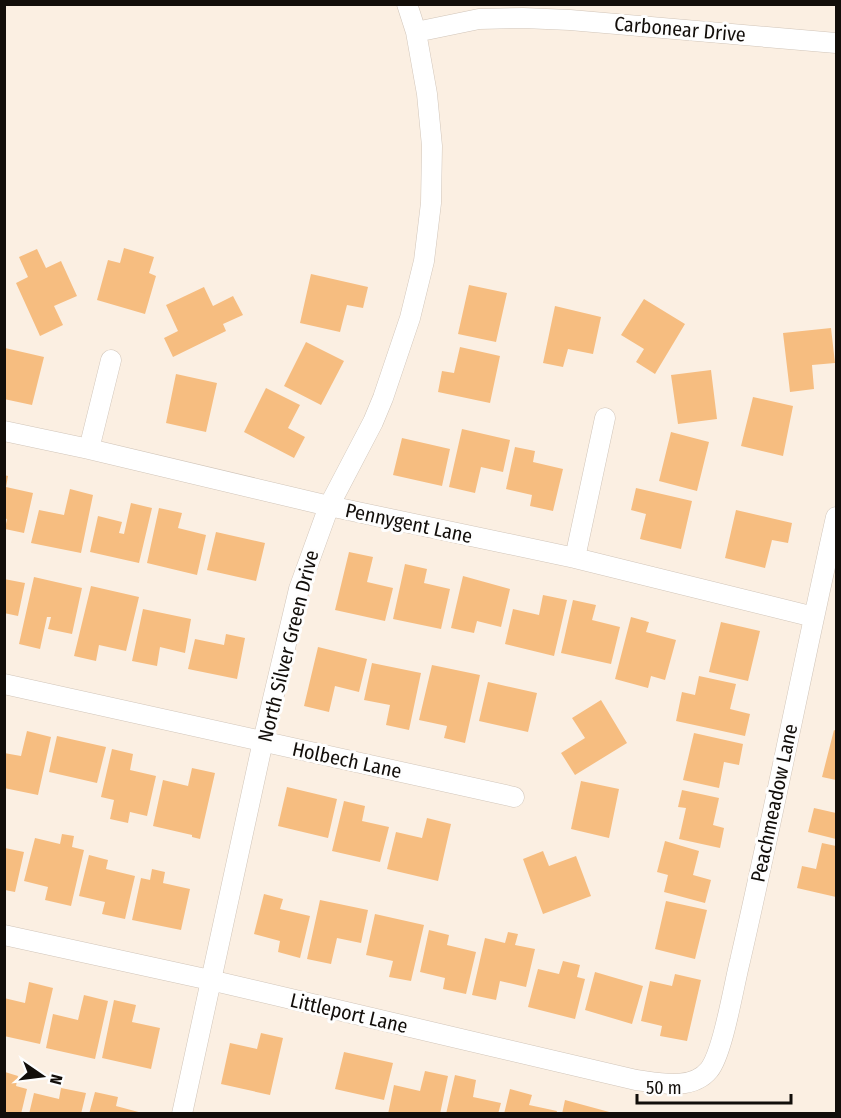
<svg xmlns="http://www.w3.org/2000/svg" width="841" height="1118" font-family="'Fira Sans Condensed',sans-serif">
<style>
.building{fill:#f6bd80}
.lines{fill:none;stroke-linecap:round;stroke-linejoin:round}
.minor-casing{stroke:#d1c5b9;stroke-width:21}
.minor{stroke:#fff;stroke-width:20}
.labels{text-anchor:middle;stroke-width:6;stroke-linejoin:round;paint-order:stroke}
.street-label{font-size:20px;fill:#120e0a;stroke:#fefefe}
</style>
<rect width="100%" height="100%" fill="#fbefe2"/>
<path class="building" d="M 124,248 L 154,257 L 149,273 L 156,276 L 145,314 L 97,300 L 108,260 L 120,263 Z
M 37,249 L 46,268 L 61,261 L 77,296 L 54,306 L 63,325 L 40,336 L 16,283 L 28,277 L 19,257 Z
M 311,274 L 368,287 L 363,308 L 347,305 L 340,332 L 300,323 Z
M 469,285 L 507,293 L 496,342 L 458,334 Z
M 204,287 L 213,306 L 233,296 L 243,315 L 223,324 L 226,331 L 173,357 L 164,338 L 178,331 L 166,305 Z
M 644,299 L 685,324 L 655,374 L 636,362 L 644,349 L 621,335 Z
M 555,306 L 601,317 L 593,354 L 568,349 L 563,367 L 543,363 Z
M 831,328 L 835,363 L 812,365 L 814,389 L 790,392 L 783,333 Z
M 306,342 L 344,361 L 321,405 L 284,386 Z
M 460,347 L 500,356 L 490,403 L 438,392 L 442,371 L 454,373 Z
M 5,348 L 44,357 L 32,405 L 4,399 Z
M 711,370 L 717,419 L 678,424 L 671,375 Z
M 176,374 L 217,383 L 206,432 L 166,423 Z
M 266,388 L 300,405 L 288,428 L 305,437 L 294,458 L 244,432 Z
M 753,397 L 793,406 L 783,456 L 741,446 Z
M 462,429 L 510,440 L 503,472 L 481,467 L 475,493 L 449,487 Z
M 671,432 L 709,442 L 697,491 L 659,481 Z
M 402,438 L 450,449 L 442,486 L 393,475 Z
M 515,447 L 535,451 L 533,462 L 563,469 L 553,511 L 530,506 L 532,495 L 506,489 Z
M 4,475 L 8,476 L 6,487 L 33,493 L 24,533 L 5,529 L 7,519 L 4,518 Z
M 636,488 L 692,501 L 681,549 L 640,539 L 646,514 L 631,510 Z
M 70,489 L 93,495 L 81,553 L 31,543 L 39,510 L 64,515 Z
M 131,503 L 152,508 L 139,563 L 90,552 L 98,516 L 122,522 L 119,533 L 124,534 Z
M 159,508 L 182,513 L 178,528 L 206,535 L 197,575 L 147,563 Z
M 736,510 L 792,523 L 788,543 L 772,540 L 765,568 L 725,558 Z
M 216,532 L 265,543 L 256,581 L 207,570 Z
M 349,552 L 373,557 L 367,582 L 393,588 L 385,621 L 335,610 Z
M 405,564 L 427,569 L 424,583 L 450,589 L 441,629 L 393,619 Z
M 463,576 L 510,589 L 501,627 L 477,621 L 474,633 L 451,628 Z
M 34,577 L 82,588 L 72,634 L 48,629 L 51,617 L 47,617 L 40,649 L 19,644 Z
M 4,579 L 25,583 L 18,616 L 4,613 Z
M 91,586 L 139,597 L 126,651 L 99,645 L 96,661 L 74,656 Z
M 543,595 L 567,600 L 554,656 L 505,644 L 513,609 L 539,615 Z
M 573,600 L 596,605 L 592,620 L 620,627 L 611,664 L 561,653 Z
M 143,609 L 191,619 L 185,653 L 160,647 L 157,666 L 132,661 Z
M 631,617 L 649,622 L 646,632 L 676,640 L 665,680 L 651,676 L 648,688 L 615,679 Z
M 721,622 L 760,631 L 748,681 L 709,672 Z
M 226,634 L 245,638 L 237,679 L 188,669 L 195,639 L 224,645 Z
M 318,647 L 367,659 L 359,692 L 335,686 L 329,712 L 304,706 Z
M 372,663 L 421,673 L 409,730 L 386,725 L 390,705 L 364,700 Z
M 432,665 L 480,675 L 465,743 L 444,738 L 447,726 L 419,720 Z
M 699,676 L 736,684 L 730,709 L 750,714 L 745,736 L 676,721 L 682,692 L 695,695 Z
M 488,682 L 537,693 L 528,732 L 479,721 Z
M 601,700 L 627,743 L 575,775 L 561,753 L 585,738 L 572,718 Z
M 834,730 L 836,731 L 836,780 L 822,777 Z
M 27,731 L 51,737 L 38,795 L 4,788 L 4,753 L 21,756 Z
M 694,733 L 743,744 L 739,765 L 724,762 L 719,788 L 683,780 Z
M 57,736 L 106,747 L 97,783 L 49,772 Z
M 112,749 L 133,754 L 130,770 L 156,776 L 147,816 L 130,812 L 128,823 L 110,819 L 114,800 L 101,797 Z
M 192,768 L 215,773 L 200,839 L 192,837 L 192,835 L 153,826 L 163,780 L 188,786 Z
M 581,781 L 619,789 L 609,838 L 571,829 Z
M 287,787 L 337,799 L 328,838 L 278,826 Z
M 682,790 L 719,798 L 713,825 L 724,828 L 720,848 L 679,839 L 686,808 L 678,807 Z
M 344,801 L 365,806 L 362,821 L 389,827 L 380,862 L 332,851 Z
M 814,808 L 836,813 L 836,839 L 808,832 Z
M 427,818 L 451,824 L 438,881 L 387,869 L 396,832 L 422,838 Z
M 62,834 L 74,836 L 72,847 L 84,850 L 71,906 L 45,900 L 48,887 L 24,881 L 35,838 L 60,844 Z
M 665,841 L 699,851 L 693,875 L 711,880 L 705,903 L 664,892 L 668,875 L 657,872 Z
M 822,843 L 836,846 L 836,897 L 797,888 L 802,866 L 816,869 Z
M 5,848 L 24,852 L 15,892 L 5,890 Z
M 543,851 L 549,866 L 576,856 L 591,896 L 543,914 L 523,859 Z
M 89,855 L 108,860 L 106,869 L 135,876 L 125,919 L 102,914 L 105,902 L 79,896 Z
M 152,869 L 165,872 L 163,883 L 190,889 L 181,930 L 132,920 L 141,878 L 150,880 Z
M 264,894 L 283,899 L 280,909 L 310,916 L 300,958 L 278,952 L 280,941 L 254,934 Z
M 320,900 L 368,910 L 361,943 L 337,938 L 331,964 L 307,959 Z
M 666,901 L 707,910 L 695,959 L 655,949 Z
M 375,914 L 424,925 L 411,981 L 389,977 L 393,961 L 366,955 Z
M 429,930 L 449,935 L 447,945 L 476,952 L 466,994 L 443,989 L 445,978 L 420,972 Z
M 508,932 L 518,934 L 515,945 L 535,949 L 526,987 L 500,981 L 496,1000 L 472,995 L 485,938 L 505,943 Z
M 563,961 L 580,965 L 577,977 L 585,979 L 575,1019 L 528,1007 L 538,969 L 559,974 Z
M 595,972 L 643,986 L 632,1024 L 585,1010 Z
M 675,974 L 701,980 L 687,1041 L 660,1036 L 662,1026 L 641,1021 L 650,981 L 672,986 Z
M 29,982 L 53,988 L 40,1044 L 4,1036 L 4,998 L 25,1003 Z
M 84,995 L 108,1001 L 95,1059 L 46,1048 L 53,1014 L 78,1020 Z
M 114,1000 L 136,1005 L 132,1022 L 160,1028 L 151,1069 L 102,1058 Z
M 261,1033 L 283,1038 L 270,1095 L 221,1084 L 230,1043 L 257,1049 Z
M 344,1052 L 393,1063 L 384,1100 L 335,1089 Z
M 425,1071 L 448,1076 L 440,1114 L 388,1114 L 394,1085 L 420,1091 Z
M 5,1072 L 18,1076 L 16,1086 L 27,1089 L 21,1114 L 5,1114 Z
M 455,1075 L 476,1080 L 473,1097 L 501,1103 L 498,1114 L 446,1114 Z
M 61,1088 L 86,1093 L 81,1114 L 29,1114 L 34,1093 L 59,1099 Z
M 510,1089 L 532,1095 L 529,1105 L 557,1111 L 556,1114 L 504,1114 Z
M 95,1092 L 118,1097 L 116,1106 L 146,1114 L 89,1114 Z
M 565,1100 L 613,1113 L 613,1114 L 562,1114 Z"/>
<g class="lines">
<defs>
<path id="minor" d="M 416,32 L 479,19 L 523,18 L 570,20 L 836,43
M 4,431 L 89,449 L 329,506 L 575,558 L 814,617
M 89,449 L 111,360
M 575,558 L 605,418
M 4,684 L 514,797
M 4,935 L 210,980 L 636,1080 C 659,1083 692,1091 709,1070 C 723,1053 734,984 740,961 C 774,813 803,664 836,517
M 182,1114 L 263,741 L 299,589 L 329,506 L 373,422 L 383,398 L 410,318 L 424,261 L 431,203 L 432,146 L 427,94 L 416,32 L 407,4"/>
</defs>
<use href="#minor" class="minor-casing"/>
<use href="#minor" class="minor"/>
</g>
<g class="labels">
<g class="street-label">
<text transform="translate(680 29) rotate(5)" y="7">Carbonear Drive</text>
<text transform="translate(409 523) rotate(12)" y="7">Pennygent Lane</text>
<text transform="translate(288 646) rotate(-76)" y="7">North Silver Green Drive</text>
<text transform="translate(347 760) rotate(12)" y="7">Holbech Lane</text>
<text transform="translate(774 803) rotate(-78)" y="7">Peachmeadow Lane</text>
<text transform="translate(349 1013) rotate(13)" y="7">Littleport Lane</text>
</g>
</g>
<rect width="841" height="1118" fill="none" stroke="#120e0a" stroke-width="12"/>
<g transform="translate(42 1076) rotate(104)" stroke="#fefefe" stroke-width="4.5" paint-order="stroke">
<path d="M0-4.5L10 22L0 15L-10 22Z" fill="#120e0a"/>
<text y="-9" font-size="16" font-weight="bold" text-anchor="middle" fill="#120e0a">N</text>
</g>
<path d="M637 1094v9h154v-9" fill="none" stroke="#120e0a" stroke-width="3"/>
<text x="646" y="1094" font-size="18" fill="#120e0a" stroke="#fefefe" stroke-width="4.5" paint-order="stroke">50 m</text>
</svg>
